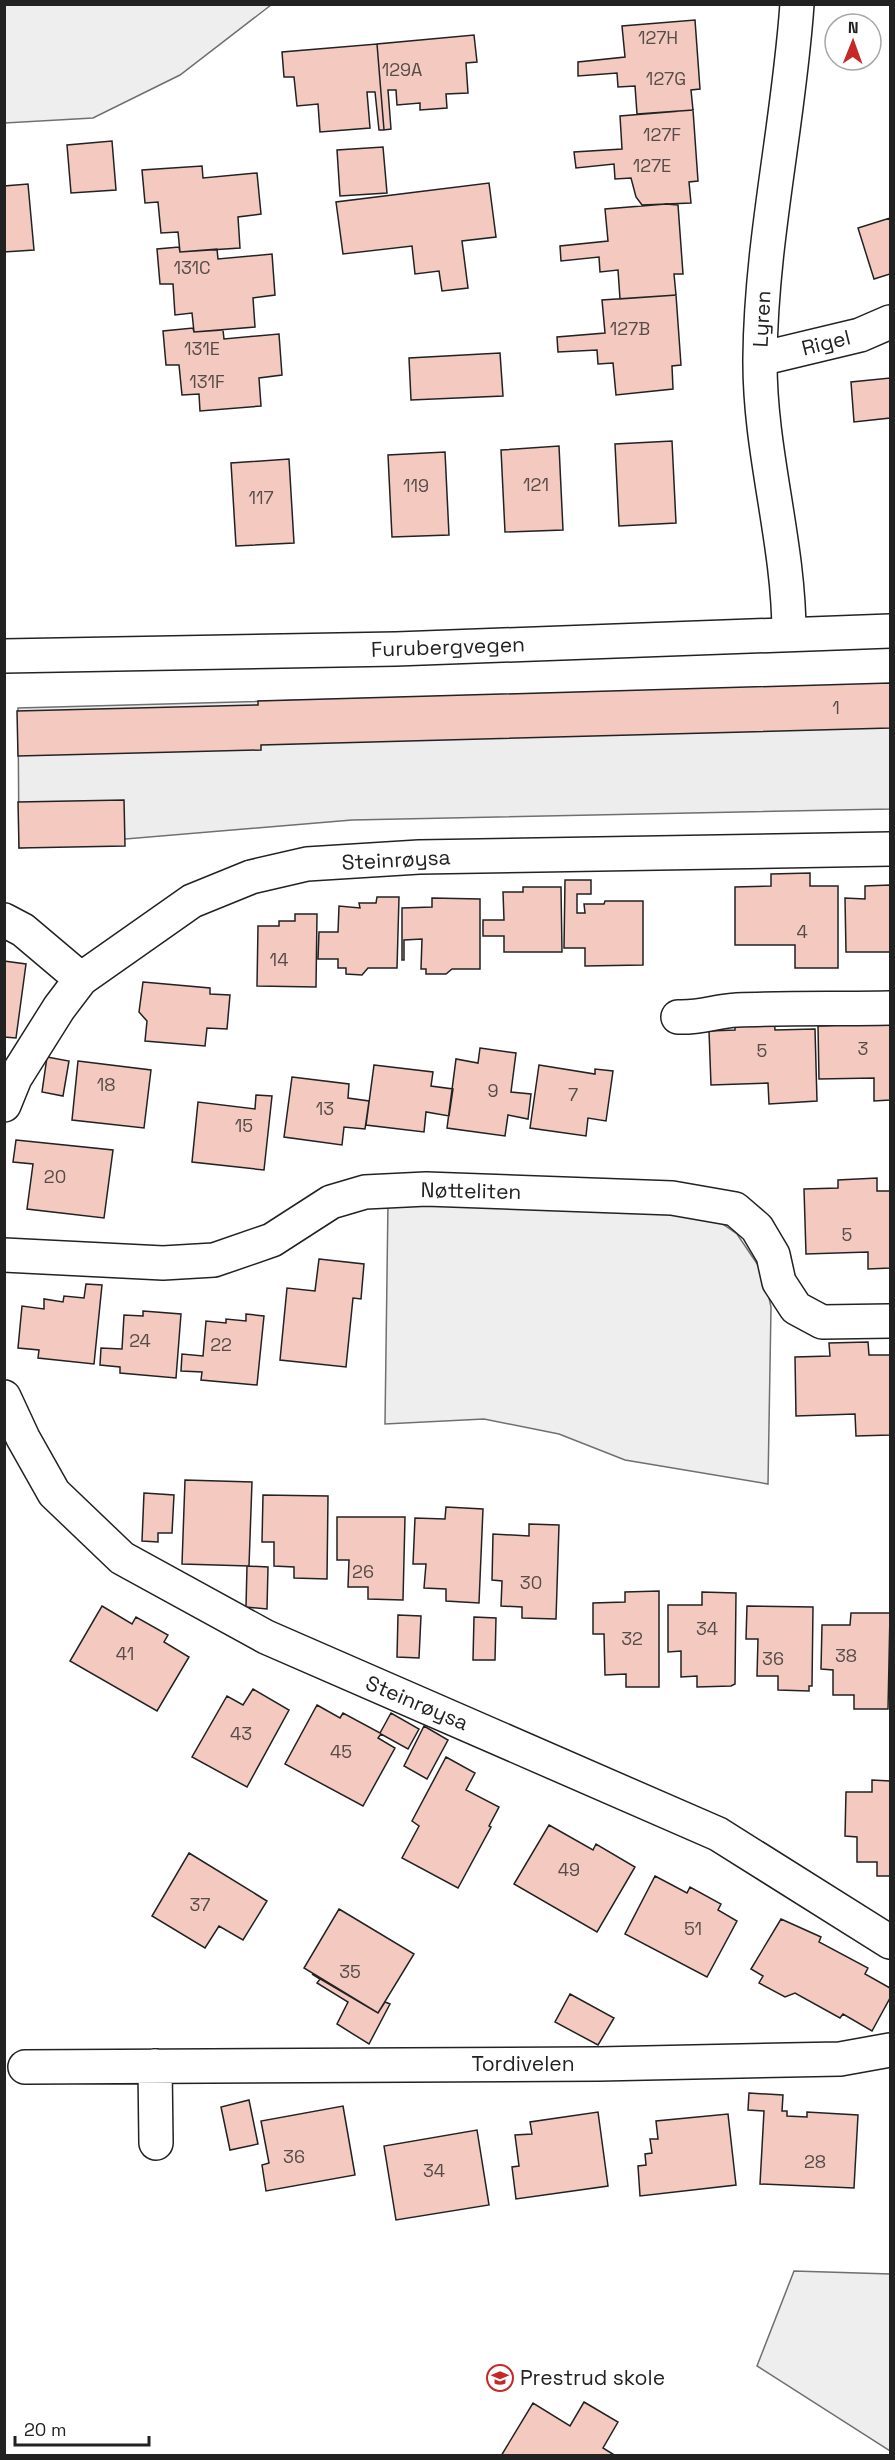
<svg xmlns="http://www.w3.org/2000/svg" width="895" height="2460" font-family="'Space Grotesk',sans-serif">
<style>
.green{fill:#eee;stroke:#6f6f6f;stroke-width:1.5}
.parking{fill:#ededed;stroke:#6f6f6f;stroke-width:1.5}
.building{fill:#f3c9c0;stroke:#222;stroke-width:1.5}
.lines{fill:none;stroke-linecap:round;stroke-linejoin:round}
.minor-casing{stroke:#222;stroke-width:36}
.secondary-casing{stroke:#222;stroke-width:36}
.minor{stroke:#fff;stroke-width:33}
.secondary{stroke:#fff;stroke-width:33}
.labels{text-anchor:middle;stroke-width:4.5;stroke-linejoin:round;paint-order:stroke}
.number-label{font-size:18px;fill:#564c4a}
.street-label{font-size:21px;fill:#222;stroke:#fff}
.poi-label{font-size:21px;fill:#222;stroke:#fff;text-anchor:start}
</style>
<rect width="100%" height="100%" fill="#fff"/>
<path class="green" d="M 5,4 L 271,4 L 271,5 L 180,75 L 93,118 L 5,123 Z
M 388,1202 L 680,1212 L 714,1218 L 737,1234 L 764,1274 L 771,1307 L 768,1484 L 625,1460 L 559,1434 L 484,1419 L 385,1424 Z
M 794,2271 L 890,2274 L 890,2451 L 757,2366 Z"/>
<path class="parking" d="M 890,684 L 890,809 L 352,820 L 19,848 L 18,708 Z"/>
<path class="building" d="M 695,20 L 700,89 L 691,90 L 693,110 L 637,114 L 635,86 L 618,87 L 617,73 L 578,76 L 578,62 L 625,57 L 622,26 Z
M 474,35 L 477,62 L 466,63 L 468,93 L 446,94 L 447,108 L 420,110 L 420,103 L 397,105 L 396,90 L 388,90 L 391,129 L 384,130 L 377,44 Z
M 377,44 L 384,130 L 379,130 L 375,92 L 367,92 L 370,128 L 320,132 L 318,104 L 297,106 L 294,77 L 284,77 L 282,52 Z
M 693,110 L 698,181 L 689,182 L 691,203 L 642,205 L 636,197 L 631,178 L 615,179 L 614,164 L 576,168 L 574,152 L 622,149 L 620,116 Z
M 112,141 L 116,190 L 71,193 L 67,145 Z
M 383,147 L 387,193 L 340,196 L 337,150 Z
M 202,166 L 203,178 L 257,173 L 261,214 L 238,217 L 240,248 L 180,252 L 178,232 L 161,233 L 158,202 L 145,203 L 142,170 Z
M 489,183 L 496,237 L 462,241 L 468,288 L 442,291 L 439,271 L 415,274 L 412,246 L 343,254 L 336,202 Z
M 28,184 L 34,250 L 4,252 L 4,186 Z
M 666,204 L 678,205 L 683,274 L 674,274 L 676,295 L 620,299 L 618,270 L 600,272 L 599,257 L 561,261 L 560,246 L 608,241 L 605,209 Z
M 890,218 L 890,274 L 874,279 L 858,228 Z
M 179,247 L 180,252 L 217,249 L 218,259 L 272,254 L 275,295 L 253,298 L 255,327 L 194,332 L 192,313 L 175,315 L 173,284 L 160,284 L 157,249 Z
M 676,295 L 681,365 L 672,366 L 673,389 L 616,395 L 613,363 L 598,364 L 597,350 L 558,352 L 557,337 L 605,333 L 602,300 Z
M 193,328 L 194,332 L 223,330 L 224,339 L 279,334 L 282,375 L 259,378 L 261,406 L 200,411 L 199,394 L 182,395 L 179,365 L 166,365 L 163,331 Z
M 500,353 L 503,396 L 411,400 L 409,358 Z
M 890,378 L 890,418 L 854,422 L 851,382 Z
M 672,441 L 676,523 L 619,526 L 615,444 Z
M 559,446 L 563,530 L 505,532 L 501,450 Z
M 445,452 L 449,535 L 392,537 L 388,455 Z
M 289,459 L 294,543 L 236,546 L 231,463 Z
M 890,683 L 890,728 L 261,745 L 261,750 L 18,756 L 17,711 L 258,705 L 258,701 Z
M 124,800 L 125,846 L 19,848 L 18,802 Z
M 810,873 L 810,886 L 838,886 L 838,968 L 795,968 L 795,945 L 735,945 L 735,887 L 771,886 L 771,874 Z
M 565,880 L 591,880 L 591,894 L 577,894 L 577,913 L 585,913 L 584,904 L 604,904 L 605,901 L 643,901 L 643,965 L 585,966 L 585,948 L 564,948 Z
M 890,885 L 890,952 L 846,952 L 845,898 L 865,899 L 865,886 Z
M 523,887 L 561,887 L 562,952 L 504,952 L 504,936 L 483,936 L 483,920 L 504,920 L 503,892 L 523,892 Z
M 377,897 L 399,897 L 397,968 L 368,968 L 362,975 L 346,974 L 346,968 L 338,968 L 338,959 L 318,959 L 319,932 L 338,932 L 339,906 L 360,908 L 359,903 L 376,903 Z
M 432,898 L 480,899 L 480,969 L 452,969 L 446,974 L 426,974 L 426,969 L 421,969 L 422,939 L 404,940 L 404,960 L 402,960 L 402,908 L 432,907 Z
M 295,914 L 317,914 L 316,987 L 257,986 L 258,926 L 279,926 L 279,921 L 295,921 Z
M 4,961 L 26,964 L 16,1038 L 4,1037 Z
M 143,982 L 210,988 L 210,994 L 230,995 L 227,1029 L 207,1028 L 205,1046 L 145,1041 L 147,1021 L 139,1012 Z
M 774,1015 L 775,1030 L 815,1029 L 817,1101 L 769,1104 L 768,1083 L 711,1085 L 709,1031 L 735,1030 L 735,1017 Z
M 890,1023 L 890,1100 L 874,1101 L 874,1078 L 819,1079 L 818,1026 Z
M 480,1048 L 516,1053 L 511,1092 L 531,1094 L 528,1119 L 508,1115 L 505,1136 L 447,1128 L 456,1059 L 478,1063 Z
M 47,1057 L 69,1061 L 63,1096 L 42,1092 Z
M 78,1061 L 151,1070 L 144,1128 L 72,1120 Z
M 374,1065 L 433,1072 L 431,1086 L 453,1089 L 449,1116 L 426,1112 L 424,1132 L 366,1125 Z
M 539,1065 L 595,1074 L 595,1069 L 613,1071 L 606,1121 L 588,1118 L 586,1136 L 530,1128 Z
M 292,1077 L 349,1084 L 348,1098 L 369,1101 L 365,1129 L 344,1127 L 342,1145 L 284,1137 Z
M 256,1095 L 272,1096 L 264,1170 L 192,1162 L 198,1102 L 255,1109 Z
M 16,1140 L 113,1150 L 104,1218 L 27,1209 L 33,1164 L 13,1162 Z
M 877,1178 L 877,1191 L 890,1191 L 890,1268 L 868,1269 L 868,1252 L 806,1254 L 804,1189 L 838,1188 L 838,1180 Z
M 319,1259 L 364,1264 L 361,1299 L 353,1298 L 346,1367 L 280,1360 L 287,1288 L 315,1291 Z
M 86,1284 L 102,1285 L 94,1364 L 38,1358 L 39,1350 L 18,1348 L 22,1306 L 44,1309 L 44,1299 L 63,1302 L 64,1296 L 84,1298 Z
M 143,1311 L 181,1314 L 176,1378 L 120,1373 L 120,1367 L 100,1365 L 101,1348 L 122,1349 L 124,1315 L 143,1316 Z
M 246,1314 L 264,1316 L 257,1385 L 201,1380 L 202,1372 L 181,1371 L 182,1354 L 203,1356 L 206,1321 L 226,1323 L 226,1319 L 246,1321 Z
M 868,1342 L 869,1355 L 890,1355 L 890,1435 L 856,1436 L 855,1414 L 796,1416 L 795,1357 L 830,1356 L 829,1343 Z
M 185,1480 L 252,1482 L 249,1566 L 182,1564 Z
M 144,1493 L 174,1495 L 172,1533 L 158,1533 L 158,1542 L 142,1541 Z
M 263,1495 L 328,1496 L 327,1579 L 294,1578 L 294,1567 L 274,1566 L 274,1542 L 262,1542 Z
M 446,1507 L 483,1509 L 479,1603 L 446,1601 L 446,1589 L 424,1588 L 426,1564 L 413,1564 L 415,1518 L 445,1519 Z
M 337,1517 L 405,1517 L 403,1600 L 368,1599 L 368,1587 L 348,1587 L 349,1560 L 337,1560 Z
M 529,1524 L 559,1525 L 556,1619 L 522,1618 L 522,1607 L 501,1606 L 502,1581 L 492,1580 L 493,1534 L 529,1536 Z
M 247,1566 L 268,1567 L 267,1609 L 246,1607 Z
M 659,1591 L 659,1687 L 626,1687 L 626,1674 L 605,1675 L 604,1634 L 593,1634 L 593,1603 L 625,1602 L 625,1592 Z
M 702,1592 L 736,1593 L 735,1684 L 731,1686 L 697,1687 L 697,1676 L 681,1677 L 681,1651 L 668,1652 L 668,1605 L 702,1605 Z
M 102,1606 L 132,1624 L 136,1617 L 168,1635 L 164,1642 L 189,1657 L 157,1711 L 70,1661 Z
M 747,1606 L 813,1607 L 812,1686 L 809,1686 L 809,1691 L 778,1690 L 778,1676 L 757,1676 L 758,1639 L 746,1639 Z
M 851,1613 L 890,1613 L 888,1709 L 854,1709 L 854,1695 L 833,1695 L 833,1670 L 821,1669 L 822,1625 L 850,1625 Z
M 398,1615 L 421,1616 L 419,1658 L 397,1657 Z
M 474,1617 L 496,1618 L 495,1660 L 473,1660 Z
M 253,1689 L 289,1710 L 247,1787 L 192,1757 L 227,1696 L 243,1705 Z
M 317,1705 L 340,1718 L 343,1713 L 380,1733 L 391,1713 L 419,1729 L 408,1749 L 381,1734 L 378,1738 L 395,1748 L 363,1806 L 285,1764 Z
M 424,1726 L 448,1740 L 427,1779 L 404,1766 Z
M 446,1757 L 475,1773 L 466,1790 L 499,1807 L 489,1826 L 491,1827 L 458,1888 L 402,1858 L 419,1826 L 412,1821 Z
M 872,1780 L 890,1781 L 890,1876 L 877,1876 L 877,1862 L 857,1862 L 857,1837 L 845,1836 L 846,1792 L 872,1792 Z
M 549,1825 L 593,1850 L 596,1844 L 635,1867 L 597,1932 L 514,1884 Z
M 189,1853 L 267,1901 L 243,1940 L 219,1926 L 205,1948 L 152,1916 Z
M 655,1876 L 687,1893 L 690,1887 L 721,1904 L 718,1910 L 737,1921 L 707,1977 L 625,1934 Z
M 339,1909 L 414,1954 L 378,2013 L 304,1968 Z
M 781,1919 L 821,1937 L 819,1942 L 868,1968 L 865,1974 L 890,1988 L 890,1998 L 872,2031 L 843,2014 L 840,2018 L 795,1993 L 785,1997 L 759,1983 L 763,1976 L 751,1969 Z
M 312,1974 L 378,2013 L 385,2002 L 390,2004 L 369,2044 L 337,2024 L 348,2002 L 317,1983 L 320,1979 Z
M 570,1994 L 614,2018 L 598,2045 L 555,2022 Z
M 749,2093 L 783,2095 L 782,2111 L 787,2111 L 787,2116 L 807,2117 L 807,2112 L 858,2115 L 854,2188 L 760,2184 L 764,2111 L 748,2110 Z
M 249,2100 L 258,2144 L 230,2150 L 221,2107 Z
M 343,2106 L 355,2175 L 266,2191 L 262,2165 L 269,2163 L 261,2121 Z
M 598,2112 L 608,2186 L 516,2199 L 512,2167 L 519,2166 L 515,2135 L 532,2134 L 530,2122 Z
M 728,2114 L 736,2185 L 640,2196 L 638,2166 L 646,2165 L 645,2154 L 652,2153 L 650,2139 L 658,2139 L 656,2121 Z
M 477,2130 L 489,2205 L 396,2220 L 384,2146 Z
M 584,2402 L 618,2422 L 603,2448 L 616,2456 L 501,2456 L 533,2403 L 570,2426 Z"/>
<g class="lines">
<defs>
<path id="minor" d="M 760,359 L 860,335 L 890,322
M 789,634 C 789,541 759,451 760,358 C 761,240 789,122 797,4
M 4,920 L 23,930 L 81,979
M 678,1017 C 701,1018 716,1011 737,1010 C 788,1008 839,1009 890,1008
M 4,1105 L 15,1078 L 59,1008 L 81,979 L 192,901 L 251,877 L 307,864 L 419,857 L 890,849
M 4,1255 L 163,1263 L 214,1260 L 272,1240 L 331,1202 L 365,1192 L 426,1189 L 672,1198 L 735,1209 L 757,1228 L 773,1255 L 779,1282 L 796,1308 L 822,1322 L 890,1321
M 4,1397 L 23,1438 L 54,1493 L 122,1558 L 266,1637 L 718,1834 L 890,1942
M 155,2066 L 156,2143
M 25,2067 L 599,2064 L 840,2059 L 890,2050"/>
<path id="secondary" d="M 4,656 L 396,649 L 890,631"/>
</defs>
<use href="#minor" class="minor-casing"/>
<use href="#secondary" class="secondary-casing"/>
<use href="#minor" class="minor"/>
<use href="#secondary" class="secondary"/>
</g>
<defs>
<symbol id="school-ring" viewBox="-11 -11 22 22"><circle r="9.5" fill="#fff" stroke="#c62828" stroke-width="1.5"/><path d="M0-5L7-2L0 1L-7-2ZM-4 1L0 2.5L4 1V4Q0 6-4 4Z" fill="#c62828"/></symbol>
</defs>
<g fill-rule="evenodd">
<use href="#school-ring" x="485" y="2363" width="30" height="30"/>
</g>
<g class="labels">
<g class="number-label">
<text x="658" y="44">127H</text>
<text x="402" y="76">129A</text>
<text x="666" y="85">127G</text>
<text x="662" y="141">127F</text>
<text x="652" y="172">127E</text>
<text x="192" y="274">131C</text>
<text x="630" y="335">127B</text>
<text x="202" y="355">131E</text>
<text x="207" y="388">131F</text>
<text x="536" y="491">121</text>
<text x="416" y="492">119</text>
<text x="261" y="504">117</text>
<text x="836" y="714">1</text>
<text x="802" y="938">4</text>
<text x="279" y="966">14</text>
<text x="863" y="1055">3</text>
<text x="762" y="1057">5</text>
<text x="106" y="1091">18</text>
<text x="493" y="1097">9</text>
<text x="573" y="1101">7</text>
<text x="325" y="1115">13</text>
<text x="244" y="1132">15</text>
<text x="55" y="1183">20</text>
<text x="847" y="1241">5</text>
<text x="140" y="1347">24</text>
<text x="221" y="1351">22</text>
<text x="363" y="1578">26</text>
<text x="531" y="1589">30</text>
<text x="707" y="1635">34</text>
<text x="632" y="1645">32</text>
<text x="125" y="1660">41</text>
<text x="846" y="1662">38</text>
<text x="773" y="1665">36</text>
<text x="241" y="1740">43</text>
<text x="341" y="1758">45</text>
<text x="569" y="1876">49</text>
<text x="200" y="1911">37</text>
<text x="693" y="1935">51</text>
<text x="350" y="1978">35</text>
<text x="294" y="2163">36</text>
<text x="815" y="2168">28</text>
<text x="434" y="2177">34</text>
</g>
<g class="street-label">
<text transform="translate(762 319) rotate(-87)" y="7">Lyren</text>
<text transform="translate(826 343) rotate(-14)" y="7">Rigel</text>
<text transform="translate(448 647) rotate(-2)" y="7">Furubergvegen</text>
<text transform="translate(396 860) rotate(-3)" y="7">Steinrøysa</text>
<text transform="translate(471 1191) rotate(1)" y="7">Nøtteliten</text>
<text transform="translate(417 1703) rotate(23)" y="7">Steinrøysa</text>
<text x="523" y="2071">Tordivelen</text>
</g>
<g class="poi-label">
<text x="520" y="2385">Prestrud skole</text>
</g>
</g>
<rect width="895" height="2460" fill="none" stroke="#222222" stroke-width="12"/>
<g transform="translate(853 42) rotate(1)"><circle r="28" fill="#ffffff" stroke="#a7a7a7" stroke-width="1.5"/>
<path d="M0-4.5L10 22L0 15L-10 22Z" fill="#c62828"/>
<text y="-9" font-size="16" font-weight="bold" text-anchor="middle" fill="#222222">N</text>
</g>
<path d="M15 2436v9h134v-9" fill="none" stroke="#222222" stroke-width="3"/>
<text x="24" y="2436" font-size="18" fill="#222222" stroke="#ffffff" stroke-width="4.5" paint-order="stroke">20 m</text>
</svg>
